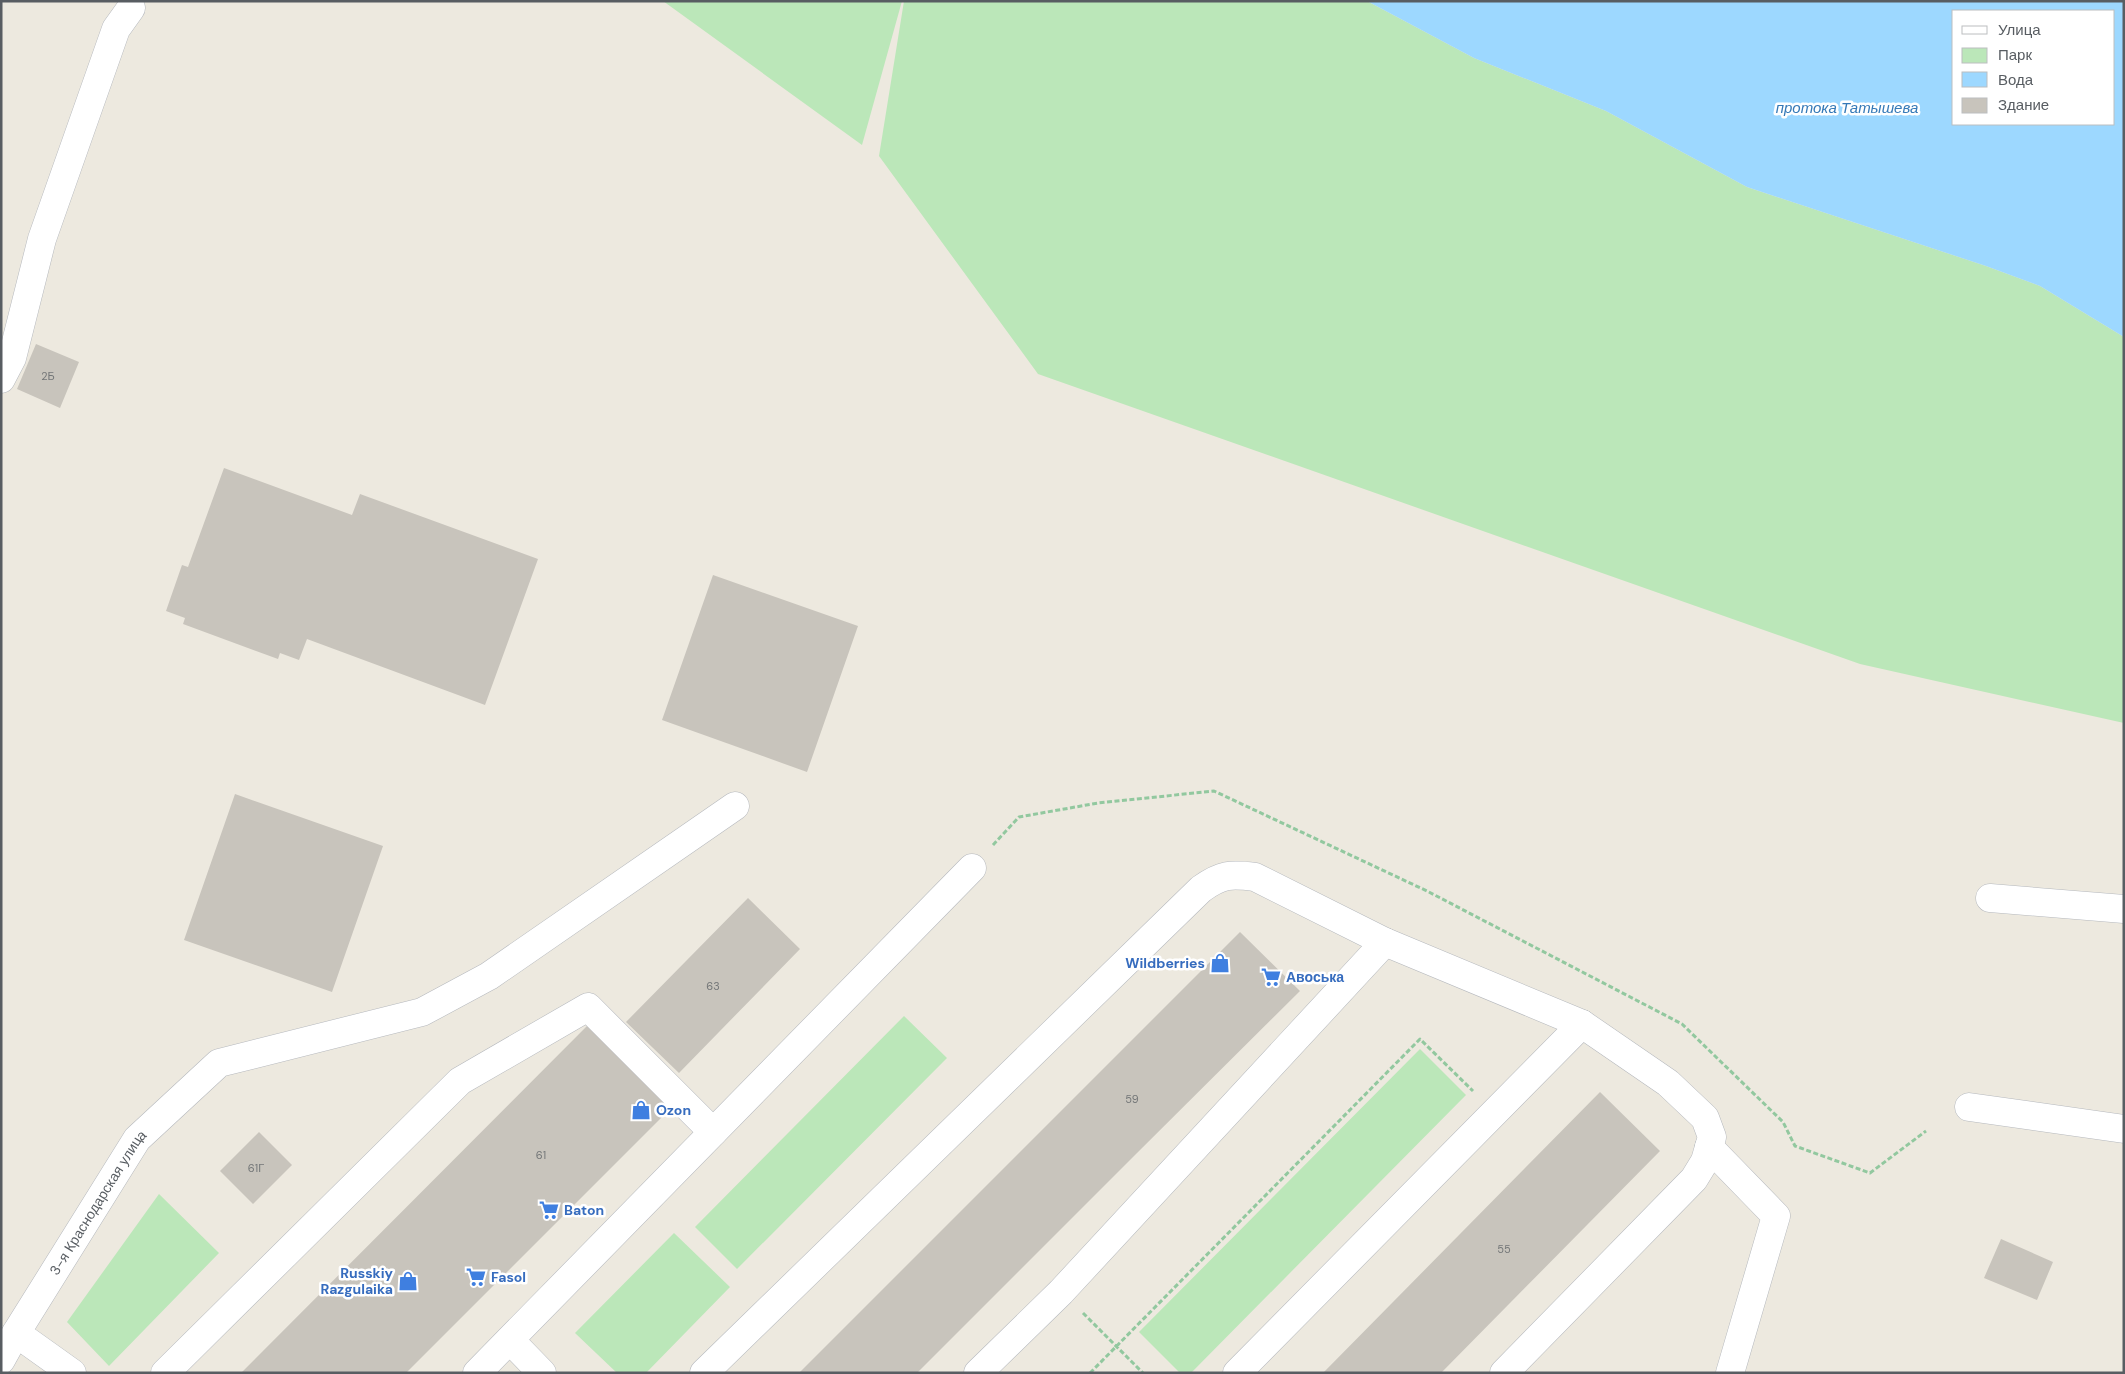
<svg xmlns="http://www.w3.org/2000/svg" width="2125" height="1374" font-family="'DM Sans',sans-serif">
<style>
.green{fill:#bbe7b9}
.water{fill:#9dd8ff;fill-rule:evenodd}
.building{fill:#c8c4bc}
.lines{fill:none;stroke-linecap:round;stroke-linejoin:round}
.minor-casing{stroke:#b5b8bd;stroke-width:29}
.path{stroke:#92c89f;stroke-width:3;stroke-dasharray:5 2.5;stroke-linecap:butt}
.minor{stroke:#fff;stroke-width:28}
.labels{text-anchor:middle;stroke-width:5;stroke-linejoin:round;paint-order:stroke}
.number-label{font-size:11px;fill:#747778}
.shop-label{font-size:14px;font-weight:bold;fill:#366cbe;stroke:#fff;text-anchor:start}
.street-label{font-size:14px;fill:#585d62;stroke:#fff}
.water-label{font-size:15px;font-style:italic;fill:#3579b7;stroke:#fff}
</style>
<rect width="100%" height="100%" fill="#ede9df"/>
<path class="green" d="M 663,1 L 902,1 L 862,145 Z
M 904,1 L 1367,1 L 1474,58 L 1606,111 L 1747,187 L 1986,266 L 2040,286 L 2124,337 L 2124,723 L 1860,664 L 1038,374 L 879,156 Z
M 904,1016 L 947,1058 L 737,1269 L 695,1227 Z
M 1420,1049 L 1466,1095 L 1191,1373 L 1180,1373 L 1139,1332 Z
M 159,1194 L 219,1253 L 109,1366 L 67,1322 Z
M 674,1233 L 730,1287 L 646,1373 L 617,1373 L 575,1333 Z"/>
<path class="water" d="M 1367,1 L 2124,1 L 2124,337 L 2040,286 L 1986,266 L 1747,187 L 1606,111 L 1474,58 ZM 1954,11 L 2114,11 L 2114,124 L 1954,124 Z"/>
<path class="building" d="M 36,344 L 79,362 L 60,408 L 17,389 Z
M 224,468 L 352,515 L 360,494 L 538,559 L 485,705 L 307,639 L 299,660 L 280,653 L 278,659 L 183,624 L 185,618 L 166,611 L 182,565 L 188,567 Z
M 713,575 L 858,626 L 807,772 L 662,720 Z
M 235,794 L 383,846 L 332,992 L 184,940 Z
M 748,898 L 800,949 L 679,1073 L 626,1022 Z
M 1240,932 L 1300,991 L 1137,1153 L 917,1373 L 799,1373 Z
M 587,1026 L 670,1109 L 406,1373 L 241,1373 Z
M 1600,1092 L 1660,1151 L 1441,1373 L 1323,1373 Z
M 259,1132 L 292,1165 L 253,1204 L 220,1171 Z
M 2001,1239 L 2053,1262 L 2037,1300 L 1984,1278 Z"/>
<g class="lines">
<defs>
<g id="minor">
<path d="M 1,379 L 12,358 L 42,239 L 116,29 L 131,8"/>
<path d="M 1990,898 L 2124,909"/>
<path d="M 1969,1107 L 2124,1129"/>
<path d="M 1709,1147 L 1776,1216 L 1730,1373"/>
<path d="M 16,1333 L 72,1373"/>
<path d="M 510,1340 L 542,1373"/>
<path id="s1" d="M 1,1360 L 16,1333 L 137,1139 L 219,1063 L 422,1012 L 489,976 L 735,806"/>
<path d="M 165,1373 L 460,1081 L 588,1007 L 713,1132"/>
<path d="M 477,1373 L 972,868"/>
<path d="M 704,1373 L 1201,889 C 1222,874 1230,874 1255,877 L 1385,942 L 1582,1024 L 1668,1083 L 1705,1118 L 1712,1137 L 1705,1161 L 1694,1179 L 1504,1373"/>
<path d="M 978,1373 L 1061,1292 L 1385,942"/>
<path d="M 1237,1373 L 1582,1024"/>
</g>
</defs>
<use href="#minor" class="minor-casing"/>
<path class="path" d="M 993,845 L 1019,817 L 1098,803 L 1214,791 L 1427,891 L 1682,1024 L 1783,1122 L 1795,1146 L 1870,1173 L 1926,1131
M 1083,1313 L 1143,1373
M 1090,1373 L 1420,1039 L 1473,1091"/>
<use href="#minor" class="minor"/>
</g>
<defs>
<symbol id="shop-bare" viewBox="-9 -9 18 18"><path d="M-5-2.5h2.3a2.7 3.5 0 0 1 5.4 0H5L5.5 6h-11ZM-1.5-2.5h3a1.5 2.3 0 0 0-3 0Z" fill="#3f7fe0" stroke="#fff" stroke-width="2.5" paint-order="stroke"/></symbol>
<symbol id="supermarket-bare" viewBox="-9 -9 18 18"><path d="M-6-5.5h2.5l.6 2H6L4.5 2H-2.5L-4.4-4H-6ZM-1.5 3.2a1.3 1.3 0 1 0 .1 0ZM3 3.2a1.3 1.3 0 1 0 .1 0Z" fill="#3f7fe0" stroke="#fff" stroke-width="2.5" paint-order="stroke"/></symbol>
</defs>
<g fill-rule="evenodd">
<use href="#shop-bare" x="1206" y="949" width="28" height="28"/>
<use href="#supermarket-bare" x="1257" y="963" width="28" height="28"/>
<use href="#shop-bare" x="627" y="1096" width="28" height="28"/>
<use href="#supermarket-bare" x="535" y="1196" width="28" height="28"/>
<use href="#supermarket-bare" x="462" y="1263" width="28" height="28"/>
<use href="#shop-bare" x="394" y="1267" width="28" height="28"/>
</g>
<g class="labels">
<g class="number-label">
<text x="48" y="380">2Б</text>
<text x="713" y="990">63</text>
<text x="1132" y="1103">59</text>
<text x="541" y="1159">61</text>
<text x="256" y="1172">61Г</text>
<text x="1504" y="1253">55</text>
</g>
<g class="shop-label">
<text x="1205" y="968" text-anchor="end">Wildberries</text>
<text x="1286" y="982">Авоська</text>
<text x="656" y="1115">Ozon</text>
<text x="564" y="1215">Baton</text>
<text x="393" y="1278" text-anchor="end">Russkiy<tspan x="393" dy="16">Razgulaika</tspan></text>
<text x="491" y="1282">Fasol</text>
</g>
<g class="street-label">
<text dy="5" stroke="none"><textPath href="#s1" startOffset="185">3-я Краснодарская улица</textPath></text>
</g>
<g class="water-label">
<text x="1847" y="113">протока Татышева</text>
</g>
</g>
<rect width="2125" height="1374" fill="none" stroke="#585d62" stroke-width="5"/>
<rect x="1952" y="10" width="162" height="115" fill="#ffffff" stroke="#bcbec0"/>
<rect x="1962" y="26" width="25" height="8" fill="#ffffff" stroke="#bcbec0"/>
<text x="1998" y="35" font-size="15" fill="#585d62">Улица</text>
<rect x="1962" y="48" width="25" height="15" fill="#bbe7b9" stroke="#bcbec0"/>
<text x="1998" y="60" font-size="15" fill="#585d62">Парк</text>
<rect x="1962" y="72" width="25" height="15" fill="#9dd8ff" stroke="#bcbec0"/>
<text x="1998" y="85" font-size="15" fill="#585d62">Вода</text>
<rect x="1962" y="98" width="25" height="15" fill="#c8c4bc" stroke="#bcbec0"/>
<text x="1998" y="110" font-size="15" fill="#585d62">Здание</text>
</svg>
